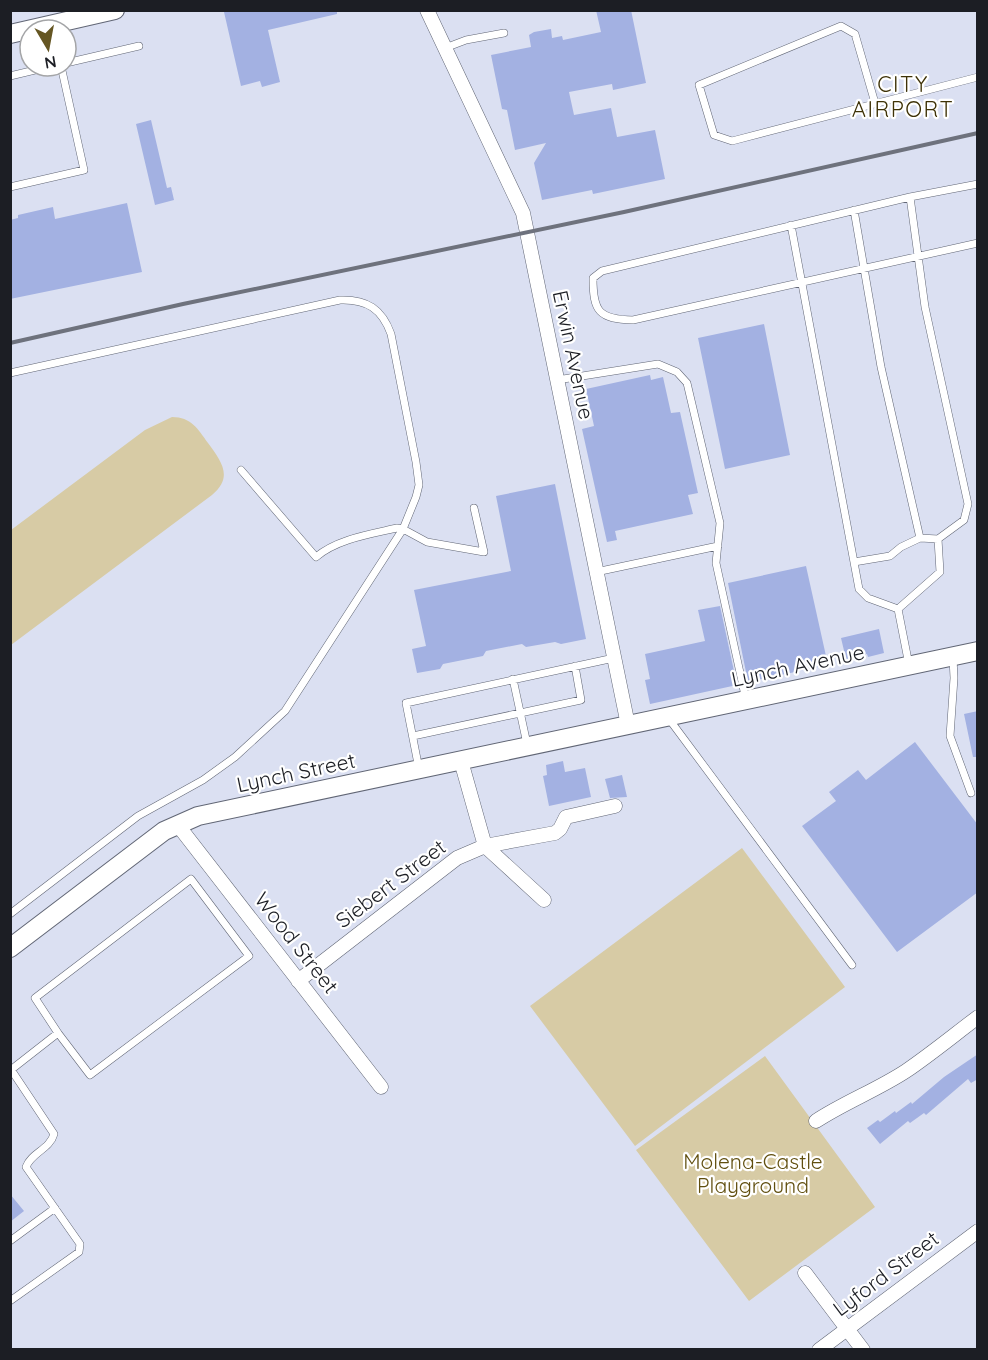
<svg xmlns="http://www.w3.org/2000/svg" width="988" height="1360" font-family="Quicksand,sans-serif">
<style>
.green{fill:#d7cba5}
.building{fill:#a3b1e2}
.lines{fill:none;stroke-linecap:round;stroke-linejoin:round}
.lane-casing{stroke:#616675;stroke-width:8}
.street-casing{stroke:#616675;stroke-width:15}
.secondary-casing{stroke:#616675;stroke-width:20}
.lane{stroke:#fff;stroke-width:7}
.street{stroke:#fff;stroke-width:14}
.secondary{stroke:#fff;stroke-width:18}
.rail{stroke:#6e727d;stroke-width:4}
.labels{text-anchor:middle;stroke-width:4.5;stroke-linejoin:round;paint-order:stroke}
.street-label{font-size:21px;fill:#1c1e24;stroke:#fff}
.park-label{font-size:21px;fill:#614f0f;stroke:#fff}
.neighbourhood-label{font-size:22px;letter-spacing:1.5px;fill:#3e3207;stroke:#fff}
</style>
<rect width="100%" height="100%" fill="#dbe0f2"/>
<path class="green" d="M 172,417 C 191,417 198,429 208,443 C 221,461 234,477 212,495 L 11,645 L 11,530 L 145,430 Z
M 742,848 L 845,987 L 635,1146 L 530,1006 Z
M 765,1056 L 875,1207 L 749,1301 L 636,1150 Z"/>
<path class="building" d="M 229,10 L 337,10 L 337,14 L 268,30 L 280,82 L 262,87 L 260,81 L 241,86 L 224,12 Z
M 596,10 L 631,10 L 646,83 L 613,90 L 612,84 L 569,92 L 574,115 L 611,108 L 617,137 L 655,130 L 665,179 L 593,194 L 592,190 L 542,200 L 534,163 L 546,143 L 515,150 L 507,110 L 502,109 L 491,55 L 531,47 L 529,35 L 534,32 L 551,29 L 552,38 L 562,36 L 563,40 L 601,32 Z
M 151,120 L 167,188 L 171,187 L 174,200 L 155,205 L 136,124 Z
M 127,203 L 142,272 L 10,299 L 10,220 L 18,218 L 18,215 L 53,207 L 55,219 Z
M 764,324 L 790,455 L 725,469 L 698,338 Z
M 650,375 L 651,380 L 663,377 L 671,413 L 680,412 L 698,493 L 688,495 L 693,514 L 615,531 L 617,540 L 607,542 L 582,429 L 594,426 L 586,389 Z
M 555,484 L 586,639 L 561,644 L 555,642 L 526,647 L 522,644 L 486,651 L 483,656 L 443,664 L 440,669 L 417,673 L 412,649 L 426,646 L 414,590 L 511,571 L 496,496 Z
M 806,566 L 828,665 L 748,682 L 728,583 Z
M 720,606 L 737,685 L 650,704 L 645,680 L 650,679 L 645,654 L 705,641 L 698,610 Z
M 879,629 L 884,653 L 868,657 L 867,654 L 846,659 L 841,638 Z
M 978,711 L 978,757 L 973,757 L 964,714 Z
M 915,742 L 978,825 L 978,892 L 897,952 L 802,826 L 836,801 L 829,792 L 858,770 L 866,780 Z
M 563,761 L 565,772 L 585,768 L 591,797 L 549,806 L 543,776 L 547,775 L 546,765 Z
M 622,775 L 627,797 L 610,798 L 605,779 Z
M 978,1054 L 978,1079 L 971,1083 L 968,1079 L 926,1115 L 924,1113 L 910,1123 L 908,1121 L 880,1144 L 867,1128 L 878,1120 L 880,1122 L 895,1111 L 896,1113 L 911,1102 L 912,1104 L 944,1077 Z
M 10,1194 L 24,1211 L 10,1222 Z"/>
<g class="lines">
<defs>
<path id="lane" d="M 445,48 L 466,40 L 504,33
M 66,63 L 139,46
M 10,76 L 52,66
M 875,103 L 855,34 L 841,26 L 699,85 L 714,135 L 732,141 L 978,77
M 10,187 L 84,170 L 61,66
M 910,197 L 978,184
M 854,210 L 881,367 L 920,538 L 938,539
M 791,225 L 859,589 L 868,598 L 898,609
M 10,373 L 340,300 C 367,299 382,309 391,334 L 416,462 L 419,485 L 416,497 L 403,529 L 397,528 C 371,534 337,539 316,557 L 241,470
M 557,380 L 658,364 L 677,372 L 687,383 L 720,523 L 716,563 L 746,700
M 854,562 L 890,556 L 901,547 L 920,538
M 596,572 L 718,546
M 898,609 L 940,572 L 938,539 L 964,520 L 968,504 L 925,307 L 910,197 L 602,271 L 593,278 C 593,312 599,319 633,320 L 978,243
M 898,609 L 909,665
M 953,658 L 954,678 L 950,736 L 971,793
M 513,679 L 527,744
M 669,719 L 852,965
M 413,736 L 581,700 L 575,666
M 419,769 L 406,703 L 614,658
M 10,914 L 138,816 L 203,780 L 235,757 L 285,711 L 403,529 L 427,542 L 484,552 L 474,508
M 10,1068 L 54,1134 C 50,1149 31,1153 26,1167 L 80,1244 L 79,1252 L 10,1301
M 12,1069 L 58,1033 L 90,1075 L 249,956 L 191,879 L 35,998 L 58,1033
M 10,1241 L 55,1208"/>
<path id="street" d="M 427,10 L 523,213 L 628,725
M 461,761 L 485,846 L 544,900
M 177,824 L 381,1087
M 298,981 L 457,858 L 485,846 L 555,833 L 560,829 L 566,817 L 615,806
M 816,1121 C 845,1102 877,1090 906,1071 C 931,1054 954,1035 978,1017
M 805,1273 L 863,1350
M 819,1350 L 978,1231"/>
<path id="secondary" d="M 10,34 L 115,10
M 10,948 L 164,831 L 198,816 L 978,651"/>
</defs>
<use href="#lane" class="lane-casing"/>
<use href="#street" class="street-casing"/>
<use href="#secondary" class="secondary-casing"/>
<use href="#lane" class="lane"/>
<use href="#street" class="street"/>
<use href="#secondary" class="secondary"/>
<path class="rail" d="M 10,343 L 183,304 L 624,212 L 978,133"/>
</g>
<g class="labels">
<g class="street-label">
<text transform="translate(573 355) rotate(78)" y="7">Erwin Avenue</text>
<text transform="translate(798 666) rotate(-12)" y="7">Lynch Avenue</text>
<text transform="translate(296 773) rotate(-12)" y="7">Lynch Street</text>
<text transform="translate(391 884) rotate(-37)" y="7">Siebert Street</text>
<text transform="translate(296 943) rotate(52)" y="7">Wood Street</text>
<text transform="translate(886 1274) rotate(-37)" y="7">Lyford Street</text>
</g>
<g class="park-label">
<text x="753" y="1169">Molena-Castle<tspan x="753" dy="24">Playground</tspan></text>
</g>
<g class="neighbourhood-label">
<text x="903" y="92">CITY<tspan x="903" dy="25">AIRPORT</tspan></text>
</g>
</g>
<rect width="988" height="1360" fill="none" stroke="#1c1e24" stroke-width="24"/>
<g transform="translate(48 48) rotate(170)"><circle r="28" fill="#ffffff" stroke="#a4a5a7" stroke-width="1.5"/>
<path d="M0-4.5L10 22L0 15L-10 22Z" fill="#655623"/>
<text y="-9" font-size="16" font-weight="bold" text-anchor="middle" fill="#1c1e24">N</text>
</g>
</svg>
